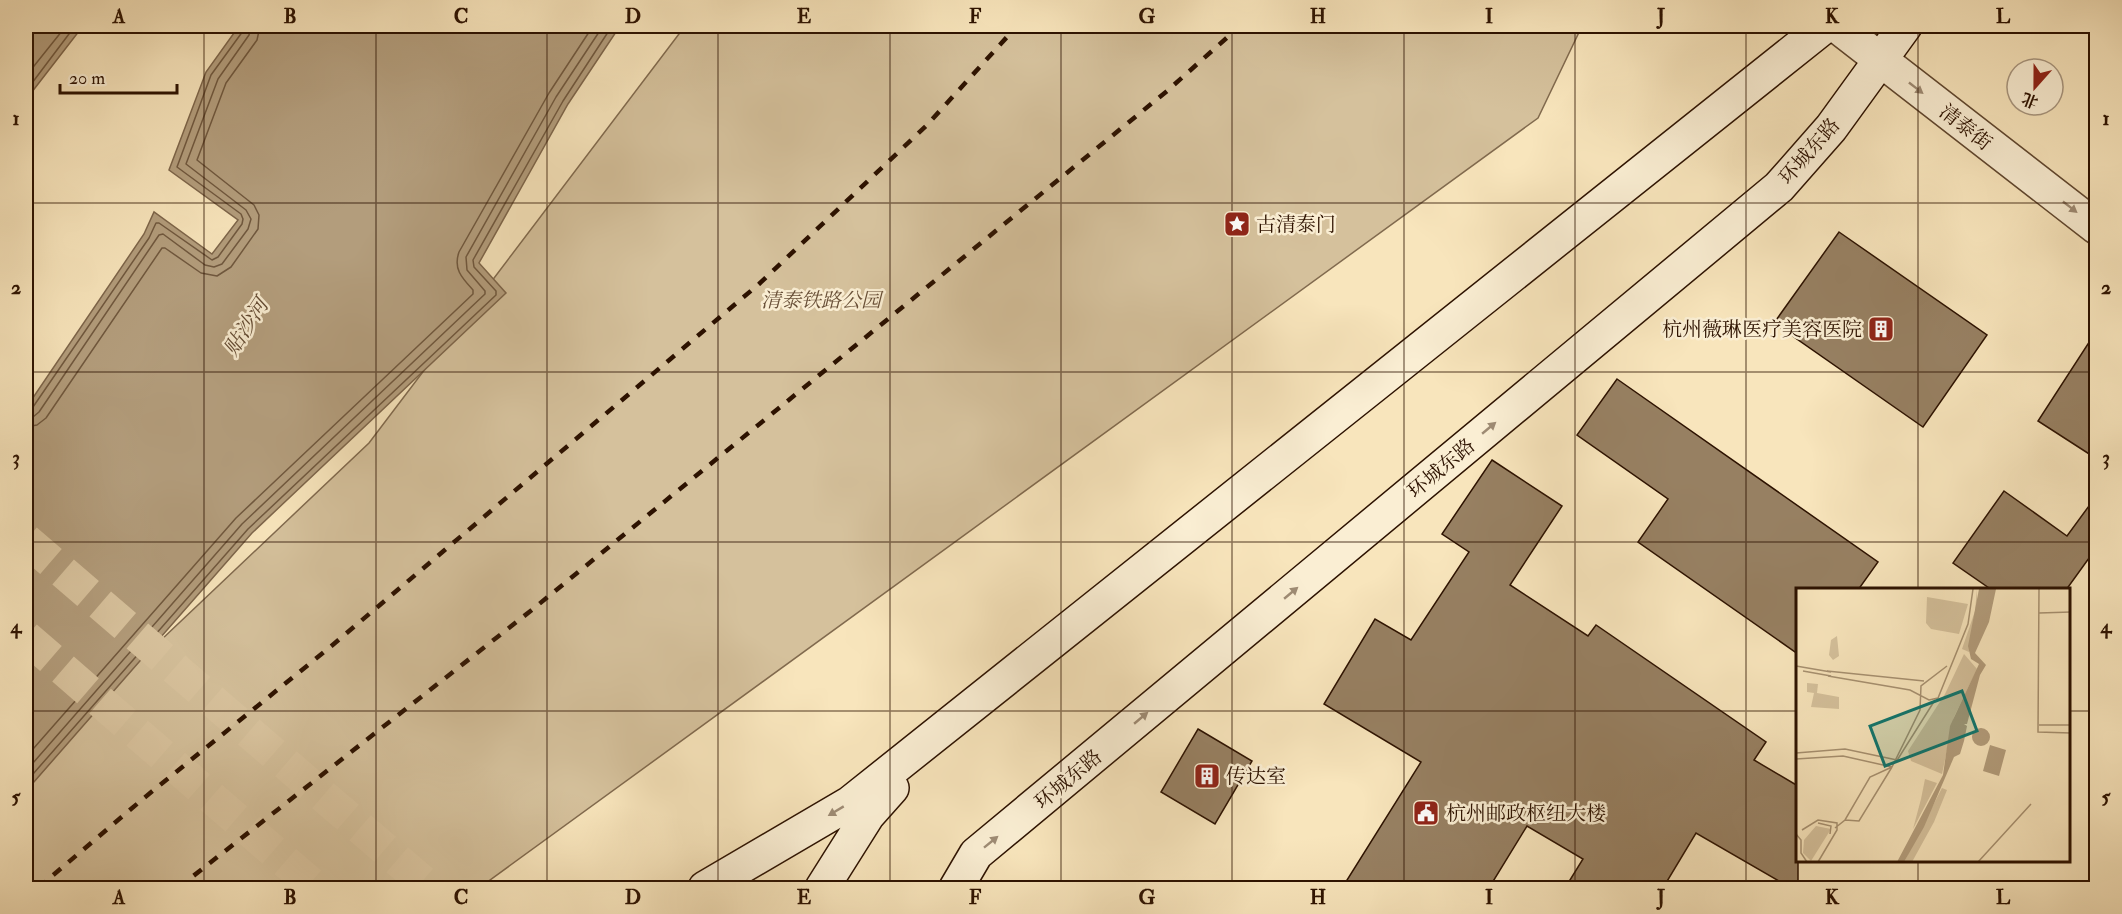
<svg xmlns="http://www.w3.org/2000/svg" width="2122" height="914" font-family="'IM FELL Double Pica','Noto Serif SC',serif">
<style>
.green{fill:#d5c19c;stroke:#816a4e;stroke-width:1.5}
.water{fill:#b39d7c;stroke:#7d654a;stroke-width:1.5}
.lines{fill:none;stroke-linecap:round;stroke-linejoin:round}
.shore{stroke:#70583e;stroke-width:1.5}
.building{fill:#978062;stroke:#2d1200;stroke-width:1.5}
.primary-tunnel{stroke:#dac5a0;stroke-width:33;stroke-dasharray:33 16;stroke-linecap:butt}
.tertiary-casing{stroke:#60472f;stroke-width:36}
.secondary-casing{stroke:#2d1200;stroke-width:36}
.tertiary{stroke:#faeed3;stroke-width:33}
.secondary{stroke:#faeed3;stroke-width:33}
.rail{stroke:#2d1200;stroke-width:4.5;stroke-dasharray:10 10;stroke-linecap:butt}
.oneway{fill:#9e8b74}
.grid{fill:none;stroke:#2d1200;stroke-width:1.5;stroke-opacity:0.55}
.labels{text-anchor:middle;stroke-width:5;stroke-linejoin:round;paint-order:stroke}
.street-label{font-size:20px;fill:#2d1200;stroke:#faeed3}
.poi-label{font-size:20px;fill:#2d1200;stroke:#faeed3;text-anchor:start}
.park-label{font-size:20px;font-style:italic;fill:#684f37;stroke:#faeed3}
.water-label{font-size:21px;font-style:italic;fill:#634a32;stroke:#faeed3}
.inset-road{fill:none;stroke:#a79171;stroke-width:1.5}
.view{fill:#0f766e;fill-opacity:0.15;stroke:#0f766e;stroke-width:3}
.inset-edge{fill:none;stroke:#2d1200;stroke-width:3}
.neatline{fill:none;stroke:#2d1200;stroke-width:2}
.grid-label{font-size:20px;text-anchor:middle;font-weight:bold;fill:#2d1200}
</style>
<rect width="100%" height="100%" fill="#f8e5bc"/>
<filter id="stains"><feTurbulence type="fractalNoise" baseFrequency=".00333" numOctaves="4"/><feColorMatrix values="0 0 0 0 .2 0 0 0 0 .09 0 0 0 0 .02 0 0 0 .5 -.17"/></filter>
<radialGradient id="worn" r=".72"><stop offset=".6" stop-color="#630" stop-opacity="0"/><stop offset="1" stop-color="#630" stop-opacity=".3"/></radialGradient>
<path class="green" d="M 685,26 L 1582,26 L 1538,118 L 479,888 L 26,888 L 26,768 L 369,443 Z"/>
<path class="water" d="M 26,26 L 83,26 L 28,97 L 26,96 Z
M 239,26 L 620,26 L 568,104 L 479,263 L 506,293 L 252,533 L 26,791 L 26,408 L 144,234 L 154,212 L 212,254 L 238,220 L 169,170 L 206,72 Z"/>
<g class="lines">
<path class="shore" d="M 26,76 L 66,26
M 26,91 L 75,26
M 26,411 L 33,407 L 149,238 L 156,223 L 159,223 L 212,260 L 218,257 L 242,224 L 243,219 L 241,214 L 177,167 L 211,75 L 243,31 L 244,26
M 26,418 L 33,417 L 39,412 L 159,235 L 163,234 L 205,265 L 214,267 L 222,264 L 248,229 L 251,219 L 246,210 L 186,164 L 218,79 L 249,35 L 251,26
M 26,427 L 37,425 L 46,418 L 162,248 L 165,248 L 201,273 L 217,276 L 231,267 L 258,229 L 259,215 L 254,205 L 197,160 L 226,83 L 257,40 L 260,26
M 26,757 L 236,518 L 473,294 L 473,290 C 462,278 453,269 459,252 L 549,93 L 593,26
M 26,771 L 242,524 L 485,294 L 485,291 L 467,270 L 466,257 L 556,97 L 603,26
M 26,782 L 248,529 L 496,295 L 496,291 L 474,267 L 473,260 L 563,101 L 612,26"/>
</g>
<path class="building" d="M 1839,232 L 1987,335 L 1923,427 L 1774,323 Z
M 2097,330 L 2097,459 L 2038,421 Z
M 1617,379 L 1878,562 L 1858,590 L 1798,590 L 1798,654 L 1638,542 L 1668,499 L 1577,435 Z
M 1492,460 L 1562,506 L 1510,585 L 1588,636 L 1596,625 L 1766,742 L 1754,760 L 1798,786 L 1798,888 L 1791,888 L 1696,833 L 1663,888 L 1565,888 L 1583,859 L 1527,826 L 1489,888 L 1342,888 L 1421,762 L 1324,704 L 1375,619 L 1411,640 L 1469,552 L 1442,534 Z
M 2004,491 L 2067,536 L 2097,495 L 2097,547 L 2066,590 L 1992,590 L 1953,563 Z
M 1198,729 L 1252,761 L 1215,824 L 1161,792 Z"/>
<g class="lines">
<path class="primary-tunnel" d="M 26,540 L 430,888
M 26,637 L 316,888"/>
<defs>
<path id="tertiary" d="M 1837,26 L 2096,227"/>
<path id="secondary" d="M 705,888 L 850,803 L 1825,26
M 822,888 L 868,815 L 892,788
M 956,888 L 976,854 L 1779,187 L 1831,128 L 1905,26"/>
</defs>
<use href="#tertiary" class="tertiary-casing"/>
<use href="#secondary" class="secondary-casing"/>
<use href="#tertiary" class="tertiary"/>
<use href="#secondary" class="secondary"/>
<path class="rail" d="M 38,888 L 144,798 L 329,648 L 759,284 L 927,125 L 1017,26
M 178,888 L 533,609 L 1167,91 L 1240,26"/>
</g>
<defs><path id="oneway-solid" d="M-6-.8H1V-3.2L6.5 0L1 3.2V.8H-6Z" transform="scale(1.5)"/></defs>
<g class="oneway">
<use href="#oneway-solid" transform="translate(1916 88) rotate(38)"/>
<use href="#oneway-solid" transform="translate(2070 207) rotate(38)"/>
<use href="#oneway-solid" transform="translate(1489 428) rotate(-40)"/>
<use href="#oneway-solid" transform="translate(1291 593) rotate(-40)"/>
<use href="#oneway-solid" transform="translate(1141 718) rotate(-40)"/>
<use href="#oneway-solid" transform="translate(836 811) rotate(149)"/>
<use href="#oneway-solid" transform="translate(991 842) rotate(-39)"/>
</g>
<path class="grid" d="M 204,26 L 204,888M 376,26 L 376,888M 547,26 L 547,888M 718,26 L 718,888M 890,26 L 890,888M 1061,26 L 1061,888M 1232,26 L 1232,888M 1404,26 L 1404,888M 1575,26 L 1575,888M 1746,26 L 1746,888M 1918,26 L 1918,590M 26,203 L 2096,203M 26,372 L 2096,372M 26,542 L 2096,542M 26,711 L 1798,711M 2070,711 L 2096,711M 1918,862 L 1918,888"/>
<defs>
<symbol id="sight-square" viewBox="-11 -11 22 22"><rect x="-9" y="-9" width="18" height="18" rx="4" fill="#8f2418" stroke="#faeed3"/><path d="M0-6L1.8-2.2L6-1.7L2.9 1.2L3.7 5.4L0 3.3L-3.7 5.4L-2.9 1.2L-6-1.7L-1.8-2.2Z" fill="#fff"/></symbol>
<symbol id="building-square" viewBox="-11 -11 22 22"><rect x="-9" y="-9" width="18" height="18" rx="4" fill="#8f2418" stroke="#faeed3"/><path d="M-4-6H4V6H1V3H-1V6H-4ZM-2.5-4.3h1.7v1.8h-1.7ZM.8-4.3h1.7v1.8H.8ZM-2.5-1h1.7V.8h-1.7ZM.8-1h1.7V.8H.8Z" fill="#fff"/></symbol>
<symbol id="civic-square" viewBox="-11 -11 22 22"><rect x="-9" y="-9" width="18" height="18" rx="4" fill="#8f2418" stroke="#faeed3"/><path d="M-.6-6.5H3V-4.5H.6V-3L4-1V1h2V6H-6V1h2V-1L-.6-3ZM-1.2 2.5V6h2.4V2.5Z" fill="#fff"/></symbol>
</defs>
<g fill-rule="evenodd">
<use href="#sight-square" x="1222" y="209" width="30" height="30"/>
<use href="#building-square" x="1866" y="314" width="30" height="30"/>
<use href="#building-square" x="1192" y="761" width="30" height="30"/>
<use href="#civic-square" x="1411" y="798" width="30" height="30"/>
</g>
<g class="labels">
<g class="street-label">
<text transform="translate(1966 127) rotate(38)" y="7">清泰街</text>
<text transform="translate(1809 151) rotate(-49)" y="7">环城东路</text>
<text transform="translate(1441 468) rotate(-40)" y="7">环城东路</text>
<text transform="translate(1068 779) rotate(-40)" y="7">环城东路</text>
</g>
<g class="poi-label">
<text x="1256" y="231">古清泰门</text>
<text x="1862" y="336" text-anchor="end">杭州薇琳医疗美容医院</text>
<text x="1226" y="783">传达室</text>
<text x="1446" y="820">杭州邮政枢纽大楼</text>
</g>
<g class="park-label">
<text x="821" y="307">清泰铁路公园</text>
</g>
<g class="water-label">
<text transform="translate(246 327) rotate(-57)" y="7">贴沙河</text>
</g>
</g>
<g transform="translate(1796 588)">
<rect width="274" height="274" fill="#f8e5bc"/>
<path d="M 181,1 L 181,25 L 173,64 L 166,61 L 179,23 ZM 131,9 L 172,16 L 163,46 L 135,41 L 130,35 ZM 41,48 L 43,68 L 37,72 L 33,67 L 35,52 ZM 168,66 L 181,81 L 158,129 L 146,186 L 115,173 L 112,163 L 149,106 ZM 11,95 L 22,96 L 21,105 L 43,109 L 43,121 L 15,119 L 18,105 L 11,104 ZM 129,191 L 141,195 L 117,241 L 125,211 ZM 146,200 L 151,202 L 138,234 L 116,274 L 108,274 ZM 20,238 L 35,241 L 15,273 L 7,265 L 8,252 Z" fill="#d5c19c"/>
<path d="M 183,1 L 200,1 L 193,34 L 179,65 L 190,77 L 184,87 L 171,136 L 168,136 L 171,138 L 168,153 L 164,166 L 158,169 L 128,239 L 108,274 L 101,274 L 147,187 L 154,138 L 183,76 L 175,71 L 172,58 ZM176 149a9 9 0 1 1 18 0a9 9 0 1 1-18 0ZM 194,157 L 210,162 L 203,188 L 187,183 Z" fill="#b39d7c"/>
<path class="inset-road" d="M 243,1 L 242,144 L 275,145M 243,25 L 275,24M 0,78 L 35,84M 7,83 L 35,88M 31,83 L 128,93M 32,88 L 114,102 L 133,112 L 142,110 L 172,36 L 177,1M 243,137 L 275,137M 0,165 L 49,161 L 101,172M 0,171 L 47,168 L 96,179M 100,174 L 139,112M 96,179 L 124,122 L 125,98 L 151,78M 49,232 L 63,233 L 96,179M 22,235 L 35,238 L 34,246M 39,240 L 49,232 L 74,189 L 96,179M 6,242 L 22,232 L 41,235 L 41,242 L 22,274M 0,246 L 5,252 L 5,265 L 11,274M 182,274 L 235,216"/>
<path class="view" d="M 166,103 L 181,143 L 89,178 L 74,138 Z"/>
<rect width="274" height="274" class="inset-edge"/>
</g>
<rect width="2122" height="914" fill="none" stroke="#f8e5bc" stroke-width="66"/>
<g transform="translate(2035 87) rotate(201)"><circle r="28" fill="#faeed3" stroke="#a8967f" stroke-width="1.5"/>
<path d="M0-4.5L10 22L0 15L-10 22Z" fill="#8f2418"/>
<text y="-9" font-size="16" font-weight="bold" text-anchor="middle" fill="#2d1200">北</text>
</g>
<path d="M60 84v9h117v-9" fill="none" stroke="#2d1200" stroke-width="3"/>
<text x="69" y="84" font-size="18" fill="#2d1200" stroke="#faeed3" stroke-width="4.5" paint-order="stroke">20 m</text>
<rect x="33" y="33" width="2056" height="848" class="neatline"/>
<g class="grid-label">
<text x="119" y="23">A</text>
<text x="290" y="23">B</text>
<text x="461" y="23">C</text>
<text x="633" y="23">D</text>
<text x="804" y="23">E</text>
<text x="975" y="23">F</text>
<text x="1147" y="23">G</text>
<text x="1318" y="23">H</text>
<text x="1489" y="23">I</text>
<text x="1661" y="23">J</text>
<text x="1832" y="23">K</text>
<text x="2003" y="23">L</text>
<text x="16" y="125">1</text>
<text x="2106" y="125">1</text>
<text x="16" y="294">2</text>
<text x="2106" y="294">2</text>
<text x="16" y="464">3</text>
<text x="2106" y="464">3</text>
<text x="16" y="633">4</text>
<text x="2106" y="633">4</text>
<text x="16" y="803">5</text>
<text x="2106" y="803">5</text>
<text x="119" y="904">A</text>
<text x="290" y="904">B</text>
<text x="461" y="904">C</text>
<text x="633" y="904">D</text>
<text x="804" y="904">E</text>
<text x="975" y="904">F</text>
<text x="1147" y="904">G</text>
<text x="1318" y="904">H</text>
<text x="1489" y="904">I</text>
<text x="1661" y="904">J</text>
<text x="1832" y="904">K</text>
<text x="2003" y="904">L</text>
</g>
<rect width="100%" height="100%" filter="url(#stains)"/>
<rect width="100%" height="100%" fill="url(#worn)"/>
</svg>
